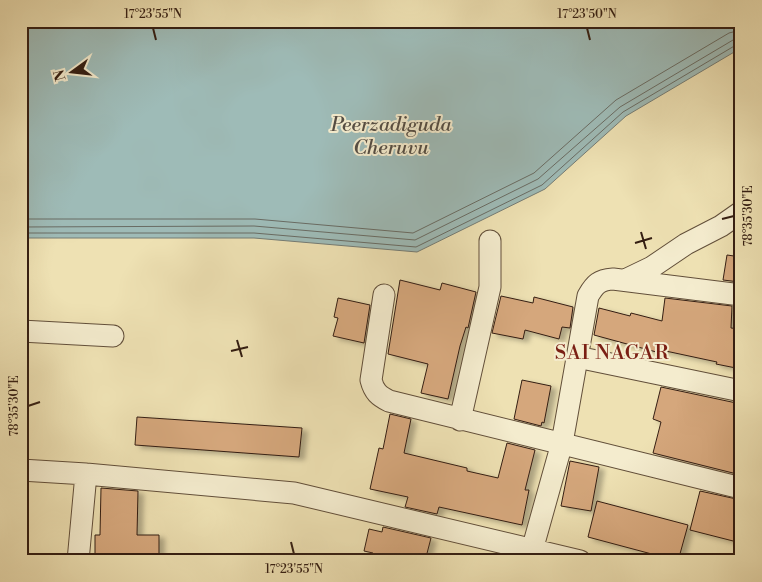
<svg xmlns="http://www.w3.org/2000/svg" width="762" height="582" font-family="'Libre Bodoni',serif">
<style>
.water{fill:#9ebbb7;stroke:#747c75}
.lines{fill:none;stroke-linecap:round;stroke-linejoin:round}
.shore{stroke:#696c64;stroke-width:1}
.building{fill:#d5a77c;stroke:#341e12;filter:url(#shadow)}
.minor-casing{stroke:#624f3a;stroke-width:23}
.minor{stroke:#f4ecce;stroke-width:21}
.ticks{fill:none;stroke:#341e12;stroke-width:2}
.labels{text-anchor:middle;stroke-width:4;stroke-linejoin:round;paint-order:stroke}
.water-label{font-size:20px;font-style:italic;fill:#544d44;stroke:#f4ecce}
.neighbourhood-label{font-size:20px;letter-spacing:1px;fill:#7a1f14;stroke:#f4ecce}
.neatline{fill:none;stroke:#341e12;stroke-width:2}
.ticks-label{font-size:12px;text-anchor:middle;fill:#341e12}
</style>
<defs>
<filter id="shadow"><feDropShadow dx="5.5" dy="3" stdDeviation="2.5" flood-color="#0004"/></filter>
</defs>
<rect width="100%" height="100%" fill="#eee1b3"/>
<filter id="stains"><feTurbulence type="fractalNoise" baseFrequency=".004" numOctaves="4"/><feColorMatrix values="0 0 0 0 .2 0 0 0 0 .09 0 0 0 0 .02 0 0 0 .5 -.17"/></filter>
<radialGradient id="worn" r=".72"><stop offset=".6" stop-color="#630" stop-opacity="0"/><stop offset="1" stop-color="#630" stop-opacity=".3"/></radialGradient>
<path class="water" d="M 21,21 L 741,21 L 741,48 L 626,116 L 545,189 L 417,252 L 254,238 L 21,238 Z"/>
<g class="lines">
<path class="shore" d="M 21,219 L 255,219 L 413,233 L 534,173 L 616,100 L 729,33 L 741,30
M 21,227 L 254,226 L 415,240 L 538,179 L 620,107 L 733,40 L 741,38
M 21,233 L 254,233 L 416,247 L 542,185 L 623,112 L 736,45 L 741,44"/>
</g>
<path class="building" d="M 727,255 L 741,257 L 740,282 L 723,280 Z
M 400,280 L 440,290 L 442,283 L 476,292 L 468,328 L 466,327 L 460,346 L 448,399 L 421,393 L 428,364 L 388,354 Z
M 501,296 L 533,303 L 534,297 L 573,307 L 570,328 L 562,327 L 559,339 L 525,330 L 523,339 L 492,333 Z
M 338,298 L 370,305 L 364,343 L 333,336 L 338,318 L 334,317 Z
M 665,298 L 732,306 L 731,328 L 741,329 L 741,369 L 716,364 L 717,362 L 661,350 L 660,353 L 594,335 L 599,308 L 630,316 L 631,313 L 662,321 Z
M 522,380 L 551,386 L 544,423 L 542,422 L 541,426 L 514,419 Z
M 661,387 L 741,404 L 741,475 L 653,453 L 661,422 L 653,419 Z
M 390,414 L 411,419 L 404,453 L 467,468 L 467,471 L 498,478 L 507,443 L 535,450 L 525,490 L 529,490 L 522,525 L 439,507 L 437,514 L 405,507 L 408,497 L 370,489 L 379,448 L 383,449 Z
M 137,417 L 302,428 L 299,457 L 135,445 Z
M 570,461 L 599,467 L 591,511 L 561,506 Z
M 101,488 L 138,491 L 137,535 L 159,535 L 159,561 L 95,561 L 95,535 L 100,535 Z
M 700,491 L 741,500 L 741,543 L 690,530 Z
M 597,501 L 688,525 L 678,561 L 588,537 Z
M 383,527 L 431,538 L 425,561 L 372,561 L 373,553 L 364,551 L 369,529 L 382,532 Z"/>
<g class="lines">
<defs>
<path id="minor" d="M 625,280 L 652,267 L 686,244 L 721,226 L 741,212
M 384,295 L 371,380 C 374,392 379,396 389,401 L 741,488
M 21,331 L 113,336
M 577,357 L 741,391
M 460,420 L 490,287 L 490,241
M 21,470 L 86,474 L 294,493 L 580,561
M 78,561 L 86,474
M 529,561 L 562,443 L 588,296 C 595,284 599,280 613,279 L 741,295"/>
</defs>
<use href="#minor" class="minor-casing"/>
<use href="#minor" class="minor"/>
</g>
<path class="ticks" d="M 153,28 L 156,40M 587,28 L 590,40M 722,219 L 734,216M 641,232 L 646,249M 635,243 L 652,238M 237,340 L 242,357M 231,351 L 248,347M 28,406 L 40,402M 291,542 L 294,554"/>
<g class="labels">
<g class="water-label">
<text x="391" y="131">Peerzadiguda<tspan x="391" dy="23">Cheruvu</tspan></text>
</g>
<g class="neighbourhood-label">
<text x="612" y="359">SAI NAGAR</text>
</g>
</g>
<rect width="762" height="582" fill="none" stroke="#eee1b3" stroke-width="55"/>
<g transform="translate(72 72) rotate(255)" stroke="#f4ecce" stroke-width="4" paint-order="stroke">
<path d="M0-4L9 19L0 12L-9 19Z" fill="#341e12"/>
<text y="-8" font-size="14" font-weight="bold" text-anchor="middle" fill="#341e12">N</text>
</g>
<rect x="28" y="28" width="706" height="526" class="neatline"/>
<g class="ticks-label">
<text x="153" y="18">17°23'55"N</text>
<text x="587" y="18">17°23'50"N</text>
<text transform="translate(748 216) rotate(-90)" y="4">78°35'30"E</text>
<text transform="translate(14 406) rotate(-90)" y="4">78°35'30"E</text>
<text x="294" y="573">17°23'55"N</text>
</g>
<rect width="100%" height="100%" filter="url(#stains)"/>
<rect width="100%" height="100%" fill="url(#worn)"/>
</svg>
